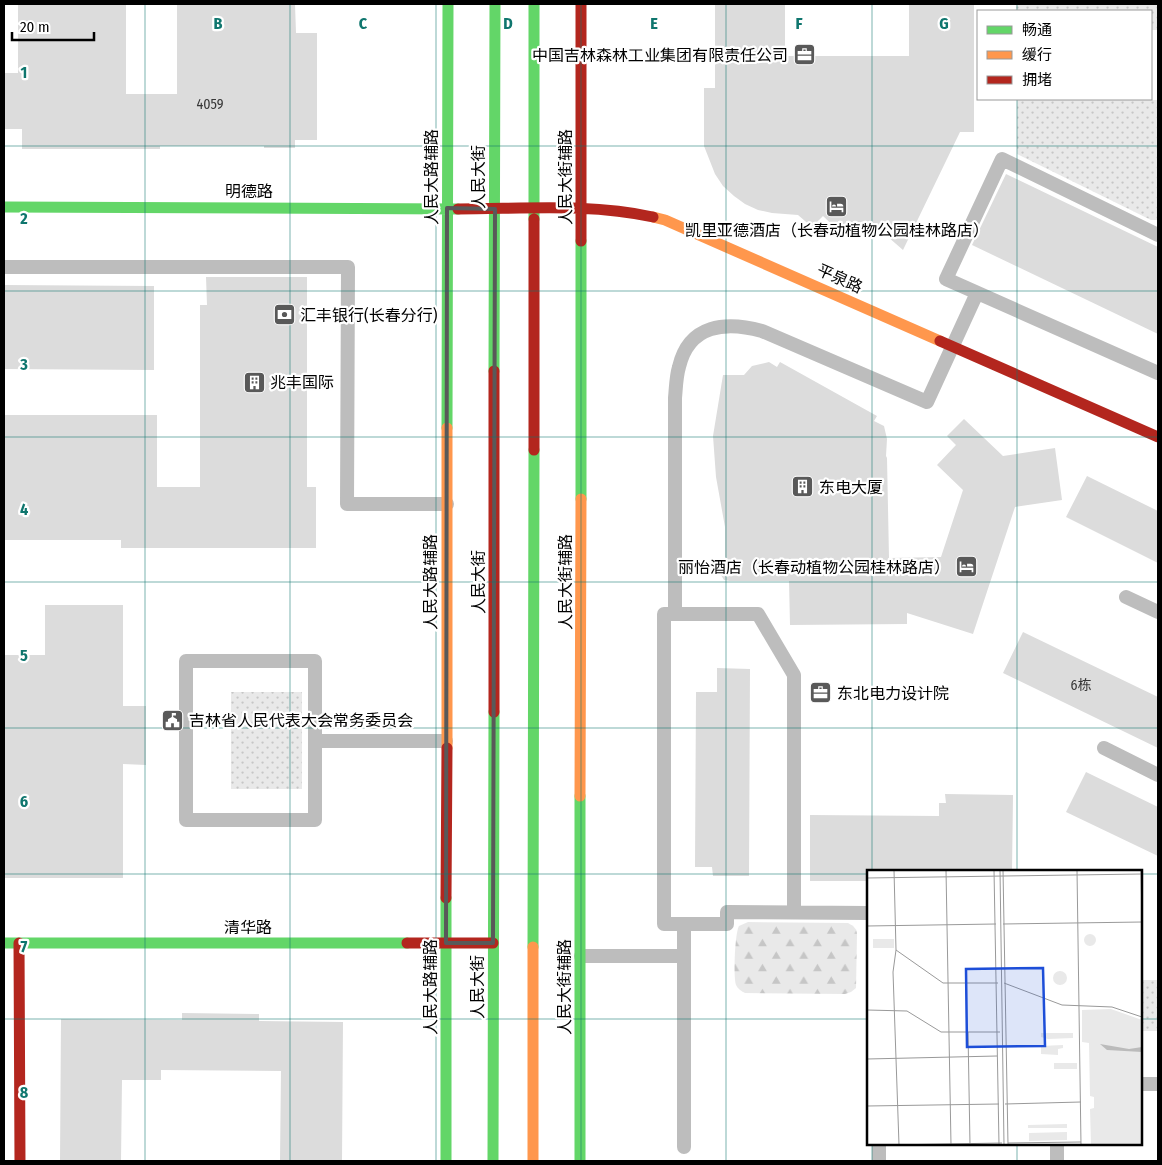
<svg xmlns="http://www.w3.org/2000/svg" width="1162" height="1165" font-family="'Fira Sans Condensed','Noto Sans SC',sans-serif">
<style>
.grass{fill:url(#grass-dots)}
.forest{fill:url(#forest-firs)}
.building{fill:#dcdcdc}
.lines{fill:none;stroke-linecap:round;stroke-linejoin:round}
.lane{stroke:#bdbdbd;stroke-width:14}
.fast{stroke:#63d668;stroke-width:11}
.slow{stroke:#ff974d;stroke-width:11}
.jam{stroke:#b3261e;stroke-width:11}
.marked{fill:none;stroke:#595959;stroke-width:4;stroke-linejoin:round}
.grid{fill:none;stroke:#0f766e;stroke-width:1;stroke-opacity:0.55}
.labels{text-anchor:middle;stroke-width:4.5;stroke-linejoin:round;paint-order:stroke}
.number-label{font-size:14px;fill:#373737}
.poi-label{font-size:16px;fill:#000;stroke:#fff;text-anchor:start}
.street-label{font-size:16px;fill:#000;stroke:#fff}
.inset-road{fill:none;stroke:#999;stroke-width:1}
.view{fill:#1d4ed8;fill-opacity:0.15;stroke:#1d4ed8;stroke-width:2.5}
.inset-edge{fill:none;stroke:#000;stroke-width:2.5}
.grid-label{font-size:16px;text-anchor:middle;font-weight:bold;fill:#0f766e;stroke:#fff;stroke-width:4.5;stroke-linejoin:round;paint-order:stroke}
</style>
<defs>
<pattern id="grass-dots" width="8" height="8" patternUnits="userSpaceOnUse" patternTransform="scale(1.25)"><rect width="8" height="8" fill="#e9e9e9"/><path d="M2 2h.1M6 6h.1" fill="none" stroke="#c6c6c6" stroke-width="1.8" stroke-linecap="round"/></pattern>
<pattern id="forest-firs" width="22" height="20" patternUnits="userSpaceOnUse" patternTransform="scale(1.25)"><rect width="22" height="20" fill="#e9e9e9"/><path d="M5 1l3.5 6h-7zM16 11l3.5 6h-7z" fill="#c6c6c6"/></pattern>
</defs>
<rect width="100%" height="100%" fill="#fff"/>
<path class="grass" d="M 1016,4 L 1158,4 L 1158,30 L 1151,30 L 1151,11 L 1016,11 Z
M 1017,100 L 1158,100 L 1158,220 L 1151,220 L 1017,154 Z
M 231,692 L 302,692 L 302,789 L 231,789 Z
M 1141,980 L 1158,980 L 1158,1031 L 1141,1031 Z"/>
<path class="forest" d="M 748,922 L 848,923 C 854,926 857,929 857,935 L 856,988 L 851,992 L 845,994 L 745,993 C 741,991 738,989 736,985 C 733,977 735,932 739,926 Z"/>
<path class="building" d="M 18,4 L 126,4 L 126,94 L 177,94 L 177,4 L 295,4 L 296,33 L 317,33 L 317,140 L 295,140 L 295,148 L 264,148 L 264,146 L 160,146 L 160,149 L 22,149 L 22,129 L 4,129 L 4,73 L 18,73 Z
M 715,4 L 785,4 L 785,56 L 909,56 L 909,4 L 974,4 L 974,132 L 960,132 L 903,250 L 880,230 L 849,230 L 844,236 L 823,216 L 812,227 L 798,215 L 772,213 L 758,210 L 745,204 L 734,196 L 723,186 L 715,174 L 704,146 L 704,88 L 715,88 Z
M 1006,174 L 1158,247 L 1158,334 L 972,245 Z
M 206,277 L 307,277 L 307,487 L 316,487 L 316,548 L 121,548 L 121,540 L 4,540 L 4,415 L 157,415 L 157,487 L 200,487 L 200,305 L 207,305 Z
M 4,285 L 154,286 L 154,370 L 4,369 Z
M 769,362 L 777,367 L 780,362 L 877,416 L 874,421 L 884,426 L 887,439 L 886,456 L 887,458 L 889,558 L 941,557 L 963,490 L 937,465 L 956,445 L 947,436 L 964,419 L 1003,456 L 1055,448 L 1062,500 L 1015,507 L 973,634 L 907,613 L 907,624 L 790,625 L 789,581 L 730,581 L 724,580 L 721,575 L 719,566 L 725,561 L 725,527 L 716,477 L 713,436 L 723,375 L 744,375 L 752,366 Z
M 1087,476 L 1158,511 L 1158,563 L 1066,517 Z
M 45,605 L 123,605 L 123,706 L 146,706 L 146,765 L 123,764 L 123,878 L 4,878 L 4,655 L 45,655 Z
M 1023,632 L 1158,697 L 1158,748 L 1003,673 Z
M 717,668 L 750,669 L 749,876 L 713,876 L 712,867 L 695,867 L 696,692 L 717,692 Z
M 1086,772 L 1158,807 L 1158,856 L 1066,812 Z
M 945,794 L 1013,795 L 1012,871 L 868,871 L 868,881 L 810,881 L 810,815 L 939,816 L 939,803 L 946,803 Z
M 182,1013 L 259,1014 L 259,1021 L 343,1022 L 342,1161 L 280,1161 L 281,1071 L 161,1070 L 161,1080 L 122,1080 L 121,1161 L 60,1161 L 61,1019 L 182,1020 Z"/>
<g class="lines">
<path class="lane" d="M 1158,235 L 1002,159 L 946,279 L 1158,373
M 4,267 L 348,267 L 347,504 L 447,504
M 1126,597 L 1158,612
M 675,614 L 758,614 L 794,675 L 794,912
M 186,661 L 315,661 L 315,820 L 186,820 Z
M 315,741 L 446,741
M 1104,748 L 1158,775
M 684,924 L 727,924 L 727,912 L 868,913
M 581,956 L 684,956
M 1141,1084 L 1158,1084
M 879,1144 L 879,1161
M 684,1147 L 684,924 L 664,924 L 664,614 L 675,614 L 675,398 C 676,388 676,377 679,367 C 689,324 726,321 762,331 L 927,402 L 977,293
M 1057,1161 L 1057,1144"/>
<path class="fast" d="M 4,207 L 458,209
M 534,219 L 534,4
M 494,371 L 495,4
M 447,428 L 448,4
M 581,499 L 581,241
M 4,943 L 407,943
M 533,947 L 534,450
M 446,1161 L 446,898
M 493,1161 L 494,712
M 580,1161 L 580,796"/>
<path class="slow" d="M 653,217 L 665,220 L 940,341
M 447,748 L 447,428
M 580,796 L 581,499
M 533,1161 L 533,947"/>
<path class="jam" d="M 458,209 C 522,209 590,203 653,217
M 581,241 L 581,4
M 940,341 L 1158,437
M 534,450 L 534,219
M 494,712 L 494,371
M 446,898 L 447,748
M 19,943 L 20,1161
M 407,943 L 493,943"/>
</g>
<path class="marked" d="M 447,208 L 495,209 L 493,943 L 446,943 Z"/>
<path class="grid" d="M 145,4 L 145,1161M 290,4 L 290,1161M 436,4 L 436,1161M 581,4 L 581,1161M 726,4 L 726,1161M 872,4 L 872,871M 1017,4 L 1017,11M 1017,99 L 1017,871M 4,146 L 1158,146M 4,291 L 1158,291M 4,437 L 1158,437M 4,582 L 1158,582M 4,728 L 1158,728M 4,874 L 868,874M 1141,874 L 1158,874M 4,1019 L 868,1019M 1141,1019 L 1158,1019M 872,1144 L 872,1161M 1017,1144 L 1017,1161"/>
<defs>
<symbol id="office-square" viewBox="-11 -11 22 22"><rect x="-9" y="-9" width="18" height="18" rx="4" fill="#595959" stroke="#fff"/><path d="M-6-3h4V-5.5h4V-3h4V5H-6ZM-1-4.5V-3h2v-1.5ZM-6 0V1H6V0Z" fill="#fff"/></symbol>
<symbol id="hotel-square" viewBox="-11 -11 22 22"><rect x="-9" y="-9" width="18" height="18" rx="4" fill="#595959" stroke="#fff"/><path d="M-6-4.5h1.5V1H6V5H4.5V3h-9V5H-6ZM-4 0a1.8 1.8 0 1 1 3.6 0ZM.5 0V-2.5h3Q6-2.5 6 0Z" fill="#fff"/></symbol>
<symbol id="bank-square" viewBox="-11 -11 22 22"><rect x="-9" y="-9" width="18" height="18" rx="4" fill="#595959" stroke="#fff"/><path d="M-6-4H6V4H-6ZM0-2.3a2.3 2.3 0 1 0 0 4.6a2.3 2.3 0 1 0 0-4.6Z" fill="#fff"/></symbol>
<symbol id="building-square" viewBox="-11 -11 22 22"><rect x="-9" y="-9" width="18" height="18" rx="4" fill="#595959" stroke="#fff"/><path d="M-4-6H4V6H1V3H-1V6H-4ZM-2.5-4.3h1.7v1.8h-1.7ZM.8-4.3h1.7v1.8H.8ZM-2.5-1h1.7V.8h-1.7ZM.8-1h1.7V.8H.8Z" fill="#fff"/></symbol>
<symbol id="civic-square" viewBox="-11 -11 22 22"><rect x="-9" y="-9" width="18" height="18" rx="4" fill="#595959" stroke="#fff"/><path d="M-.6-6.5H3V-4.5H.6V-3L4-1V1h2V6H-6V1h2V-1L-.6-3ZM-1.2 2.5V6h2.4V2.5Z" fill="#fff"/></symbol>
</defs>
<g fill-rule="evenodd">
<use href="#office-square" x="792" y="42" width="25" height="25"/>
<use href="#hotel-square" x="824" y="194" width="25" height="25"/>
<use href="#bank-square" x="272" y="302" width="25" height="25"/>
<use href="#building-square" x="242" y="370" width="25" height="25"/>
<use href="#building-square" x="790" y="474" width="25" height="25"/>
<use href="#hotel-square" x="954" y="554" width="25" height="25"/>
<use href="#office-square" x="808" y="680" width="25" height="25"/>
<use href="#civic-square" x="160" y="708" width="25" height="25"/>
</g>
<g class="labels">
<g class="number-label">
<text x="210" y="109">4059</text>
<text x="1081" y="690">6栋</text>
</g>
<g class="poi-label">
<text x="788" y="61" text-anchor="end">中国吉林森林工业集团有限责任公司</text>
<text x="837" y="236" text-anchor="middle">凯里亚德酒店（长春动植物公园桂林路店）</text>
<text x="300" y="321">汇丰银行(长春分行)</text>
<text x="270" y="388">兆丰国际</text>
<text x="819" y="493">东电大厦</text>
<text x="950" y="573" text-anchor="end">丽怡酒店（长春动植物公园桂林路店）</text>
<text x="837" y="699">东北电力设计院</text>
<text x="189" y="726">吉林省人民代表大会常务委员会</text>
</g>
<g class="street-label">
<text transform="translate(431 177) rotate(-90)" y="6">人民大路辅路</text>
<text transform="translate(478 177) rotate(-90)" y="6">人民大街</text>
<text transform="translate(565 177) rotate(-90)" y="6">人民大街辅路</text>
<text x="249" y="197">明德路</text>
<text transform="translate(840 278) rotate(24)" y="6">平泉路</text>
<text transform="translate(430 582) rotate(-90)" y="6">人民大路辅路</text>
<text transform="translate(478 582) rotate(-90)" y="6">人民大街</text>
<text transform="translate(565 582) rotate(-90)" y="6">人民大街辅路</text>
<text x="248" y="933">清华路</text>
<text transform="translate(430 987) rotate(-90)" y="6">人民大路辅路</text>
<text transform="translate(477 987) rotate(-90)" y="6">人民大街</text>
<text transform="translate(564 987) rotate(-90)" y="6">人民大街辅路</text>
</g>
</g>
<g transform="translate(867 870)">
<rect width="275" height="275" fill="#fff"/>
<path d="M186 108a7 7 0 1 1 14 0a7 7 0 1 1-14 0ZM 174,163 L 206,163 L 206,168 L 181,169 L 174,167 ZM 196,175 L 196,178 L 191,179 L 191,185 L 174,184 L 174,176 Z" fill="#e9e9e9"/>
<path d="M 187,193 L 210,193 L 210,199 L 187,199 ZM 200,254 L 200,258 L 161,258 L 161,255 ZM 200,262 L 200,270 L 162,271 L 162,263 Z" fill="#e9e9e9"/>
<path d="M217 70a6 6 0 1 1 12 0a6 6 0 1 1-12 0ZM 6,69 L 27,69 L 27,78 L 6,78 ZM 244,139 L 275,150 L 275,275 L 224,275 L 223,239 L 227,238 L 227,227 L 223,226 L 222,173 L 215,172 L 215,140 Z" fill="#e9e9e9"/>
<path d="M 233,174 L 262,179 L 275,177 L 275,182 L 240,180 Z" fill="#bbb"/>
<path class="inset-road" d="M 27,0 L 29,80 L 26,102 L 32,275M 79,0 L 84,275M 127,0 L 132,275M 133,0 L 137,275M 136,0 L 141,275M 210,0 L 214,275M 274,0 L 275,50M 0,8 L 275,4M 136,54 L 275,52M 0,56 L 129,54M 29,80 L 76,113 L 131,113M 137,113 L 195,135 L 245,137 L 275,147M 0,140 L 40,141 L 74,162 L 133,162M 101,162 L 103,275M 0,189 L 130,186M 138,234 L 214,232M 0,236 L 132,234M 141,273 L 214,272M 23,275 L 135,273"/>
<path class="view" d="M 176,98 L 178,176 L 100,177 L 99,99 Z"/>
<rect width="275" height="275" class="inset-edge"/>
</g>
<g class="grid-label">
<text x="218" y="29">B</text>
<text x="363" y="29">C</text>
<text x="508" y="29">D</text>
<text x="654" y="29">E</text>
<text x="799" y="29">F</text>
<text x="944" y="29">G</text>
<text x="24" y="78">1</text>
<text x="24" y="224">2</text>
<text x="24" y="370">3</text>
<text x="24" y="515">4</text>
<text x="24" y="661">5</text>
<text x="24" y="807">6</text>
<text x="24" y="952">7</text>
<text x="24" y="1098">8</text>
</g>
<rect width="1162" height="1165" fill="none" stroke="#000000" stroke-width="10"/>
<rect x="977" y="10" width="175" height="90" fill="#ffffff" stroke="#999999"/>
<rect x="987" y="26" width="25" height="8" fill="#63d668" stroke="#999999"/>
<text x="1022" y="35" font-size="15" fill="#000000">畅通</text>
<rect x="987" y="51" width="25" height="8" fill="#ff974d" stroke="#999999"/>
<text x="1022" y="60" font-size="15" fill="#000000">缓行</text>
<rect x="987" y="76" width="25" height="8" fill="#b3261e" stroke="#999999"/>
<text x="1022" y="85" font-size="15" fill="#000000">拥堵</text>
<path d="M12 32v8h82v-8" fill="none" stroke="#000000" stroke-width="2.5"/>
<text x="20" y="32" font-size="15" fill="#000000" stroke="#ffffff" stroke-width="4" paint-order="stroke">20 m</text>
</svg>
